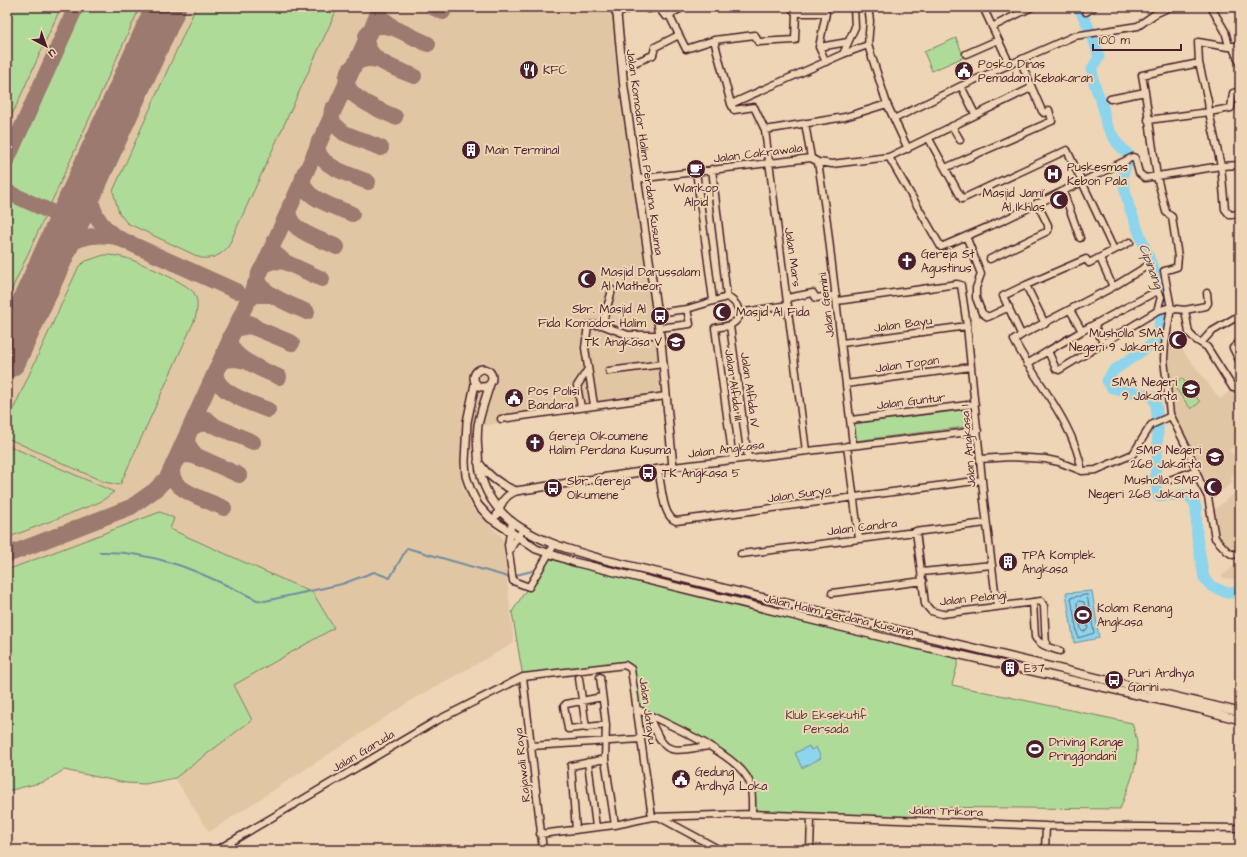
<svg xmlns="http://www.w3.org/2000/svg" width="1247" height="857" font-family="'Architects Daughter',sans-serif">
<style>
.built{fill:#e1c6a4}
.green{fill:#afdb99;stroke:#7c7d62}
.water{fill:#8cd5ed;stroke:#728c9f}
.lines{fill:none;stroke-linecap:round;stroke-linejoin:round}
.shore{stroke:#646879;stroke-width:1}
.stream{stroke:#728c9f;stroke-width:2}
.river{stroke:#8cd5ed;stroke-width:11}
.taxiway{stroke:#9c7a70;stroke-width:16}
.runway{stroke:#9c7a70;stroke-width:40}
.minor-casing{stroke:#4a1f2b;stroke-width:9}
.tertiary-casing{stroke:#4a1f2b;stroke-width:10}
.minor{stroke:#edd5b5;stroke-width:6}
.tertiary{stroke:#edd5b5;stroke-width:7}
.labels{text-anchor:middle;stroke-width:4;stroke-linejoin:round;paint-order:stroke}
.poi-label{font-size:12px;fill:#4a1f2b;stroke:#edd5b5;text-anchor:start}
.street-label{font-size:12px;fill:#4a1f2b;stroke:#edd5b5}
.park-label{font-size:12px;fill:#593b3c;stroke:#edd5b5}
.water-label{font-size:13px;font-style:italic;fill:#543a48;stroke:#edd5b5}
</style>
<rect width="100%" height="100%" fill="#edd5b5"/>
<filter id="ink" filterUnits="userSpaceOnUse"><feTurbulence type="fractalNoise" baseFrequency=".025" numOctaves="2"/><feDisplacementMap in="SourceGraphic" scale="8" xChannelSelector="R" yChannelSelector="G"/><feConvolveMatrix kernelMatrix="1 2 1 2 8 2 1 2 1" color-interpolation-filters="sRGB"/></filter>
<g filter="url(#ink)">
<path class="built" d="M 7,7 L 609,7 L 614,13 L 635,191 L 665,398 L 593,406 L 465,429 L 460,464 L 463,489 L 475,511 L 502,537 L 514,643 L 415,698 L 209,832 L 175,778 L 145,784 L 126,783 L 64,770 L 44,782 L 7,791 Z
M 1179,332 L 1186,343 L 1180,347 L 1220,399 L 1230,391 L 1240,405 L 1240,443 L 1229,450 L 1240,463 L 1240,469 L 1230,477 L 1233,482 L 1211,500 L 1200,475 L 1194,450 L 1173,414 L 1167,374 L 1166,350 L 1170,335 Z
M 1240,488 L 1240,554 L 1233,559 L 1216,538 L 1213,511 Z
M 1240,561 L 1240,580 L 1224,578 L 1222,576 Z"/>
<path class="green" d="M 13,7 L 61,7 L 7,126 L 7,20 Z
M 76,7 L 140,7 L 7,300 L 7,160 Z
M 196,7 L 338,7 L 228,247 C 219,256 214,259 201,258 L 127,223 L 119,213 L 113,191 Z
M 956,38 L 964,57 L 932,71 L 924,52 Z
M 104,255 C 112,255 118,256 126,258 C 137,261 189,284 194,293 C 199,301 197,310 195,319 L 120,485 L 104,482 L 7,438 L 7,423 L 79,266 L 86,261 Z
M 1182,378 L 1200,402 L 1191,409 L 1173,385 Z
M 963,410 L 965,427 L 854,441 L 852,424 Z
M 7,445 L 114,492 L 100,502 L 7,538 Z
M 160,512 L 174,518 L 170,529 L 313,593 L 334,628 L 234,685 L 252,720 L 175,778 L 145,784 L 126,783 L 64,770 L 44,782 L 7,791 L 7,570 Z
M 549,554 L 960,655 L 952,685 L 1132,723 C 1134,730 1137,738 1137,745 C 1138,767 1128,788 1120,809 L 916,807 L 913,821 L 752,814 L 749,780 L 723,754 L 637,709 L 627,666 L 523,677 L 512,612 Z"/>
<path class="water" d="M 1092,591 L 1099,638 L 1074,643 L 1066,593 Z
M 809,746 L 811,750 L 816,747 L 821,758 L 802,768 L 795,753 Z"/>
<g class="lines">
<path class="shore" d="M 1087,595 L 1094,633 L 1078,638 L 1071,598 Z
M 1079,601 L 1084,602 L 1088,629 L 1083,632 L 1081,630 L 1077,603 Z"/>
<path class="stream" d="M 99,552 C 157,550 206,575 257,600 L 265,601 L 342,584 L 374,572 L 390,578 L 407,548 L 508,577 L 536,570"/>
<path class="river" d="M 1078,7 C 1088,23 1094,38 1099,57 L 1092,69 L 1094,83 L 1103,107 L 1106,124 L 1117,143 L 1130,156 L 1122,177 L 1129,207 L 1163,293 L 1158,337 L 1155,342 L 1113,371 L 1107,381 L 1112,388 L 1152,396 L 1156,404 L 1158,424 L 1157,461 L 1155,480 L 1158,496 L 1186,495 L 1194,501 L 1196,508 L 1197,537 L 1204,578 L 1211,586 L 1227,593 L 1240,592"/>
<path class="taxiway" d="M 156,7 L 164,11
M 432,7 L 443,12
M 386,21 L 394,28 L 428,44
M 394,28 C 384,25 371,24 366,36 C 365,61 395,68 414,76
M 377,60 C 367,58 359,59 352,67 C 330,93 379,109 395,117
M 332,109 L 331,117 L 334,124 L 344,133 L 381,148
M 319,141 C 309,164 352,175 368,182
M 7,160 L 76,7
M 304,173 C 295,197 336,207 352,214
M 7,192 L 69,220
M 290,205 C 280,229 321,239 337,247
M 116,237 L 236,291
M 277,255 L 285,262 L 322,279
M 52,259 C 70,239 89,232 116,237 C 90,218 88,199 93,169
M 285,262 C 276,261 267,260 262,268 C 245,290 293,305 307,312
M 246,303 L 254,295 L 270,295
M 250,323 L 258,329 L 292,343
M 258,329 L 249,326 L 235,329 C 214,352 263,370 279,377
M 245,361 L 235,359 L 224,360 C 195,386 251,403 268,410
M 207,419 L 215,426 L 253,442
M 215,426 C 200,420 187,426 187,443 L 195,455 L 239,475
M 201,459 C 197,457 191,455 186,455 C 172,458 168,474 177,484 C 186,494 211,502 224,508
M 7,555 L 131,507 L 155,490 L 167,478 L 381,7"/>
<path class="runway" d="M 7,358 L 166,7"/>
<defs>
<path id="minor" d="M 645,7 L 648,9 L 658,7 L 665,16 L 669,15 L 686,49 L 714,40 L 731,104 L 734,110 L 754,107 L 765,130 L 806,451
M 791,7 L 796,13 L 826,13 L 819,47 L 826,62
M 868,7 L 870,21 L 868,45 L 887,104
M 983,7 L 1010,65
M 1211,7 L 1225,31 L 1229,46
M 1086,12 L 1094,7
M 617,14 L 633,7
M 669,15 L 683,7
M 992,27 L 1032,7
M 714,40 L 755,35 L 758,42 L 795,40 L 796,13
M 1232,46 L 1240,63
M 819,47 L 848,42
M 843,54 L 855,27 L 854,7
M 966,54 L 998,40
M 622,68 L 653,55 L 655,47 L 679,35
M 961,86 L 975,114
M 1240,91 L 1233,93 L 1231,108 L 1209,112 L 1221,166 L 1225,209 L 1230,215 L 1240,214
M 1145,92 L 1157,177 L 1166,212 L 1172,217 L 1178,257 L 1177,267 L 1164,271 L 1171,308 L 1165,344 L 1164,359 L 1170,414 L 1189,452 L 1201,484 L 1208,497 L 1215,538 L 1227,551 L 1233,555 L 1240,552
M 1110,99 L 1145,92 L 1142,75 L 1199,63
M 731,104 L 843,54 L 868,45
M 1148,120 L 1209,112 L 1208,101 L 1199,63 L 1198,42 L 1228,47 L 1240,45
M 805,123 L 811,158
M 952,126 L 960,140
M 765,130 L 845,117 L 887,104 L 894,119
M 929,139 L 962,199 L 1067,150 L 1114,250
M 908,149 L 894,119 L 961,86 L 1074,36 L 1138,26 L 1155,14 L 1170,7
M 889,157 L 941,247 L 1004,220 L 1133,157 L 1135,158 L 1139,173 L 1145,178 L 1221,166 L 1240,165
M 818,162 L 827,222 L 853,445
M 945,168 L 1052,121 L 1049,110 L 1044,113 L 1042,111 L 1020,60
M 712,169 L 727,297
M 696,171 L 713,300
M 637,179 L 811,158 L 818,162 L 832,164 L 889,157 L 1031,88
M 1063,191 L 1080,238
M 966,236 L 981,274 L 976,288 L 976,298 L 982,313 L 988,317 L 1009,307
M 1100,258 L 1113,287
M 990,259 L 1048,231 L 1048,225 L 1037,203
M 787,298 L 813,293 L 816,298 L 836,295
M 837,301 L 957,284 L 961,285 L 967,326 L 984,501 L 997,607
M 1070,310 L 1082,331
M 1185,310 L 1206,306 L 1208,303 L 1207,293
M 657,313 L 687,309 L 727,297 C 735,301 740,307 739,317 C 733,327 725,326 715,328 L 733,460
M 739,313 L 788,305
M 1045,324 L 1026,285 L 1086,259 L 1089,263 L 1130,242
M 602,325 L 612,290
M 1094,325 L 1104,344
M 730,326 L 748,458
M 659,328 L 690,324 L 687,309
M 1021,334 L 1003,296 L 1026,285
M 1202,342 L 1211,332 L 1240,315
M 1240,342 L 1233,348 L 1240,362
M 842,343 L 967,326
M 1048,351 L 1082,331 L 1157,291 L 1161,297 L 1157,311
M 1027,364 L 1048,351 L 1056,369 L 1059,370 L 1157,311 L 1167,308 L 1185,310 L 1189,333 L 1196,340 L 1207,347 L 1233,388 L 1240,385
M 609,371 L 663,364
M 846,384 L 971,367
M 594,405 L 585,348 L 588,325 L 602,325 L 628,335 L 660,335
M 581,407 L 577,386 L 588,369
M 501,419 L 666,396
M 851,420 L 975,404
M 847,446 L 859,539
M 980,459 L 1011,457 L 1045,459 L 1059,462 L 1082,471 L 1096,470 L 1133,454 L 1151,425 L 1171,416
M 673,467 L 978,431
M 658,470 C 662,484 662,517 676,521 L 982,480
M 1082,471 C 1073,421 1037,384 1014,340 L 1023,334 L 1113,287 L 1147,266
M 1170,480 L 1196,470
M 512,521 L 508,545 L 513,581 L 529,587 L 554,545
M 916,531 L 925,604 L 931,611 L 942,614 L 1041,601 L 1044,606 L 1046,646
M 509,552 L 517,537 L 524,529
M 741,554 L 986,523
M 922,572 L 992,565
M 832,593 L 923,581
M 1033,602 L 1035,637 C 1040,646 1051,648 1060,651
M 523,677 L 543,850
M 600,677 L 606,725 L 605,759 L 615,825
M 579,678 L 586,728
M 602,697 L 566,704 L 564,706 L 568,729 L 606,725
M 637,709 C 664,723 737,753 749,781 C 753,790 752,804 752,814
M 648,715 C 667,756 665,752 709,746
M 531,746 L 641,739
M 588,762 L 596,827
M 659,817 L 720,850
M 576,830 L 571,766 L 605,759
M 540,834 L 615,825 L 652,817 L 752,814 L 1046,826 L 1240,828
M 217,850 L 434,722 L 523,677 L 625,665 L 631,669 L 652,817
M 810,850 L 811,818
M 1045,850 L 1046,826"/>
<path id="tertiary" d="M474 378a9 9 0 1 1 18 0a9 9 0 1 1-18 0Z
M 475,384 L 467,422 L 465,462 L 466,476 L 471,491 L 478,505 L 490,518 L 536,549 L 574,562 L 886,638 L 1199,709 L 1240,720
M 490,384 C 486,397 481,411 478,425 C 477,434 477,443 478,452 C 479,524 544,543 602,559 L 1240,712
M 478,462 C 488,476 500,485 516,491
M 497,515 C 501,503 504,496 516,491 L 673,467 L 661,342 L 624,88 L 617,14 L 613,7"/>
</defs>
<use href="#minor" class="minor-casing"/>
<use href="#tertiary" class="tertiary-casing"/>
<use href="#minor" class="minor"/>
<use href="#tertiary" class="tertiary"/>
</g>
</g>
<defs>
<symbol id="restaurant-disc" viewBox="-11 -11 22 22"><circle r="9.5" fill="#4a1f2b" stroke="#edd5b5"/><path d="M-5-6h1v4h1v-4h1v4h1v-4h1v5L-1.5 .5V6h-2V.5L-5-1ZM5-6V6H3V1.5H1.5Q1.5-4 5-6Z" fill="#fff"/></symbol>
<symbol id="civic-disc" viewBox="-11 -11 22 22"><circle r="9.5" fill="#4a1f2b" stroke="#edd5b5"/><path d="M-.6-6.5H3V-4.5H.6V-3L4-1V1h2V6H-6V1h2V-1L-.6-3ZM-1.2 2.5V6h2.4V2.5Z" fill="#fff"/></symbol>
<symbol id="building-disc" viewBox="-11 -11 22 22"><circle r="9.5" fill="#4a1f2b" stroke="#edd5b5"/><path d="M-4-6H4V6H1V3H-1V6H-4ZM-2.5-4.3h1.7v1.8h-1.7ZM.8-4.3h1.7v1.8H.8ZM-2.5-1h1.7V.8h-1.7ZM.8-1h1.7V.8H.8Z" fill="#fff"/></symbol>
<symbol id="cafe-disc" viewBox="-11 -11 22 22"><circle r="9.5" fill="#4a1f2b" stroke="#edd5b5"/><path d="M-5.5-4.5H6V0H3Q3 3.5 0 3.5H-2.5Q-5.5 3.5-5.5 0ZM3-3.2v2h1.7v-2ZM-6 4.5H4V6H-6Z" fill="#fff"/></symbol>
<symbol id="hospital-disc" viewBox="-11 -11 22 22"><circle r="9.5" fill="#4a1f2b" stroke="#edd5b5"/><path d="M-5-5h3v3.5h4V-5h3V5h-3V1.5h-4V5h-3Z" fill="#fff"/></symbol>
<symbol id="mosque-disc" viewBox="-11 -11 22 22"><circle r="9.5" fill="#4a1f2b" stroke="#edd5b5"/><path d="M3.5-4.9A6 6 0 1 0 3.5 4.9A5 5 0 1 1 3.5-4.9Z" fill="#fff"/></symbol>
<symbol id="church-disc" viewBox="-11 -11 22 22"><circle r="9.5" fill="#4a1f2b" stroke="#edd5b5"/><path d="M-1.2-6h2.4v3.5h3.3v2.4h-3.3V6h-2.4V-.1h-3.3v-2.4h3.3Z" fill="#fff"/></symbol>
<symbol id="bus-disc" viewBox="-11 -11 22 22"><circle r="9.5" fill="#4a1f2b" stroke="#edd5b5"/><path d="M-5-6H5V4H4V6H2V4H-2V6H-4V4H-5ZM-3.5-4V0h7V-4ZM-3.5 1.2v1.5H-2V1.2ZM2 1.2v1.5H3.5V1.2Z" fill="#fff"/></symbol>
<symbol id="school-disc" viewBox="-11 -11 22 22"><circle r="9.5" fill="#4a1f2b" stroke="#edd5b5"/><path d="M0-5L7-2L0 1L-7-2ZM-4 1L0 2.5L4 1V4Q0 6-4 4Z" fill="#fff"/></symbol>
<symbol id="stadium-disc" viewBox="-11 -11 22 22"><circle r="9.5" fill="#4a1f2b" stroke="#edd5b5"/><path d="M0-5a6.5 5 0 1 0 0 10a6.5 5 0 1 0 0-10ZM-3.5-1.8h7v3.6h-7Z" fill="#fff"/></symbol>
</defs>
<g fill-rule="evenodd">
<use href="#restaurant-disc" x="518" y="59" width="22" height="22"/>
<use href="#civic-disc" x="953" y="60" width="22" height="22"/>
<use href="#building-disc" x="460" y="139" width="22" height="22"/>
<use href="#cafe-disc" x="685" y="158" width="22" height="22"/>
<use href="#hospital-disc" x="1042" y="163" width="22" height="22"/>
<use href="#mosque-disc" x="1048" y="189" width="22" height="22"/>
<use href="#church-disc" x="896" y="250" width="22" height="22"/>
<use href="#mosque-disc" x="576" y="268" width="22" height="22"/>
<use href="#mosque-disc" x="711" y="301" width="22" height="22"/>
<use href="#bus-disc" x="649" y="305" width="22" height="22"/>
<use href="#mosque-disc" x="1167" y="329" width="22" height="22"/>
<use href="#school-disc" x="665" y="331" width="22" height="22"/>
<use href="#school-disc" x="1180" y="378" width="22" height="22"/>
<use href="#civic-disc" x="503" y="387" width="22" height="22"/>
<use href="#church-disc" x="524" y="432" width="22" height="22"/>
<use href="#school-disc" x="1204" y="446" width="22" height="22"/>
<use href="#bus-disc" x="637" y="462" width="22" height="22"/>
<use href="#mosque-disc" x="1202" y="476" width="22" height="22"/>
<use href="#bus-disc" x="542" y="477" width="22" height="22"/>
<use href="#building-disc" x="997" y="551" width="22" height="22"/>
<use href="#stadium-disc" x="1072" y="604" width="22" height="22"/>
<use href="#building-disc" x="999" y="657" width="22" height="22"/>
<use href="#bus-disc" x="1103" y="669" width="22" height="22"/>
<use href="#stadium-disc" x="1024" y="738" width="22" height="22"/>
<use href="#civic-disc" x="670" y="768" width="22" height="22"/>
</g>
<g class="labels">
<g class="poi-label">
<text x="978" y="68">Posko Dinas<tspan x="978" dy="14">Pemadam Kebakaran</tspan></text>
<text x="543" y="74">KFC</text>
<text x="485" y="154">Main Terminal</text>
<text x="1067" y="171">Puskesmas<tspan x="1067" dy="14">Kebon Pala</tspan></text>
<text x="696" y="192" text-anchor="middle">Warkop<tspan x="696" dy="14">Alpid</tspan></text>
<text x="1045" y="197" text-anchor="end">Masjid Jami'<tspan x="1045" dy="14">Al Ikhlas</tspan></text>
<text x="921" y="258">Gereja St<tspan x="921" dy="14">Agustinus</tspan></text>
<text x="601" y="276">Masjid Darussalam<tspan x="601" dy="14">Al Matheor</tspan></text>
<text x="646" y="313" text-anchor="end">Sbr. Masjid Al<tspan x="646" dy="14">Fida Komodor Halim</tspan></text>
<text x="736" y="316">Masjid Al Fida</text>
<text x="1164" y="337" text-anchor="end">Musholla SMA<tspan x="1164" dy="14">Negeri 9 Jakarta</tspan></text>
<text x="662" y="346" text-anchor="end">TK Angkasa V</text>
<text x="1177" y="386" text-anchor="end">SMA Negeri<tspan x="1177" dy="14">9 Jakarta</tspan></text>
<text x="528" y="395">Pos Polisi<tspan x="528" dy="14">Bandara</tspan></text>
<text x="549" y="440">Gereja Oikoumene<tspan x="549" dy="14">Halim Perdana Kusuma</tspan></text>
<text x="1201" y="454" text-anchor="end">SMP Negeri<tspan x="1201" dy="14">268 Jakarta</tspan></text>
<text x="662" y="477">TK Angkasa 5</text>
<text x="1199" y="484" text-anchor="end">Musholla SMP<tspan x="1199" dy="14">Negeri 268 Jakarta</tspan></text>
<text x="567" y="485">Sbr. Gereja<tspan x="567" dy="14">Oikumene</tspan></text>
<text x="1022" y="559">TPA Komplek<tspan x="1022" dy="14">Angkasa</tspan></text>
<text x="1097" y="612">Kolam Renang<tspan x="1097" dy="14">Angkasa</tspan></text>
<text x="1024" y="672">E37</text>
<text x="1128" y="677">Puri Ardhya<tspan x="1128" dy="14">Garini</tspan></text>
<text x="1049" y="746">Driving Range<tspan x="1049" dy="14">Pringgondani</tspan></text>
<text x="695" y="776">Gedung<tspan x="695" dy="14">Ardhya Loka</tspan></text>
</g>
<g class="street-label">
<text transform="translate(645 152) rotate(82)" y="4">Jalan Komodor Halim Perdana Kusuma</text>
<text transform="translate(758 153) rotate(-7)" y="4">Jalan Cakrawala</text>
<text transform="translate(793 257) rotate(82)" y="4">Jalan Mars</text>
<text transform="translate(826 305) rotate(-97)" y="4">Jalan Gemini</text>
<text transform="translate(903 324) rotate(-8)" y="4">Jalan Bayu</text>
<text transform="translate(907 364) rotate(-8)" y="4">Jalan Topan</text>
<text transform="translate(734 385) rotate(82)" y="4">Jalan Alfida III</text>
<text transform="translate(750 390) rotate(82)" y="4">Jalan Alfida IV</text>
<text transform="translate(911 401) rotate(-7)" y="4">Jalan Guntur</text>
<text transform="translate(968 446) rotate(-95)" y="4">Jalan Angkasa 1</text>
<text transform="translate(726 449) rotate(-7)" y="4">Jalan Angkasa</text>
<text transform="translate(799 494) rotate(-8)" y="4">Jalan Surya</text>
<text transform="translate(862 527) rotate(-7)" y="4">Jalan Candra</text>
<text transform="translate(973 598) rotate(-6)" y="4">Jalan Pelangi</text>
<text transform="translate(839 615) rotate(13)" y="4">Jalan Halim Perdana Kusuma</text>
<text transform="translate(648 711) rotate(82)" y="4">Jalan Jatayu</text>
<text transform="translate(363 751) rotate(-31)" y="4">Jalan Garuda</text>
<text transform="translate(522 765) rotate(-96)" y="4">Rajawali Raya</text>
<text transform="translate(946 811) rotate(2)" y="4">Jalan Trikora</text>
</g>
<g class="park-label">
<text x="826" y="719">Klub Eksekutif<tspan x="826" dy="14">Persada</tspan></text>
</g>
<g class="water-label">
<text transform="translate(1152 266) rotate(69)" y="5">Cipinang</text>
</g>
</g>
<rect width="1247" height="857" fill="none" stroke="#edd5b5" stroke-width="24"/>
<rect x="12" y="12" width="1223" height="833" fill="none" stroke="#4a1f2b" stroke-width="1.5" filter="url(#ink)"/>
<g transform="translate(46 46) rotate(139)" stroke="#edd5b5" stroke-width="3" paint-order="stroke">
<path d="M0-3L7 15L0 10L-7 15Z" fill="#4a1f2b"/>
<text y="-6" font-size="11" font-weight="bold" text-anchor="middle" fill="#4a1f2b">U</text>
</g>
<path d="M1093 44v6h88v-6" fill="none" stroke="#4a1f2b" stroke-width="2"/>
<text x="1099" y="44" font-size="12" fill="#4a1f2b" stroke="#edd5b5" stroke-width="3" paint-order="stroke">100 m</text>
</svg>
